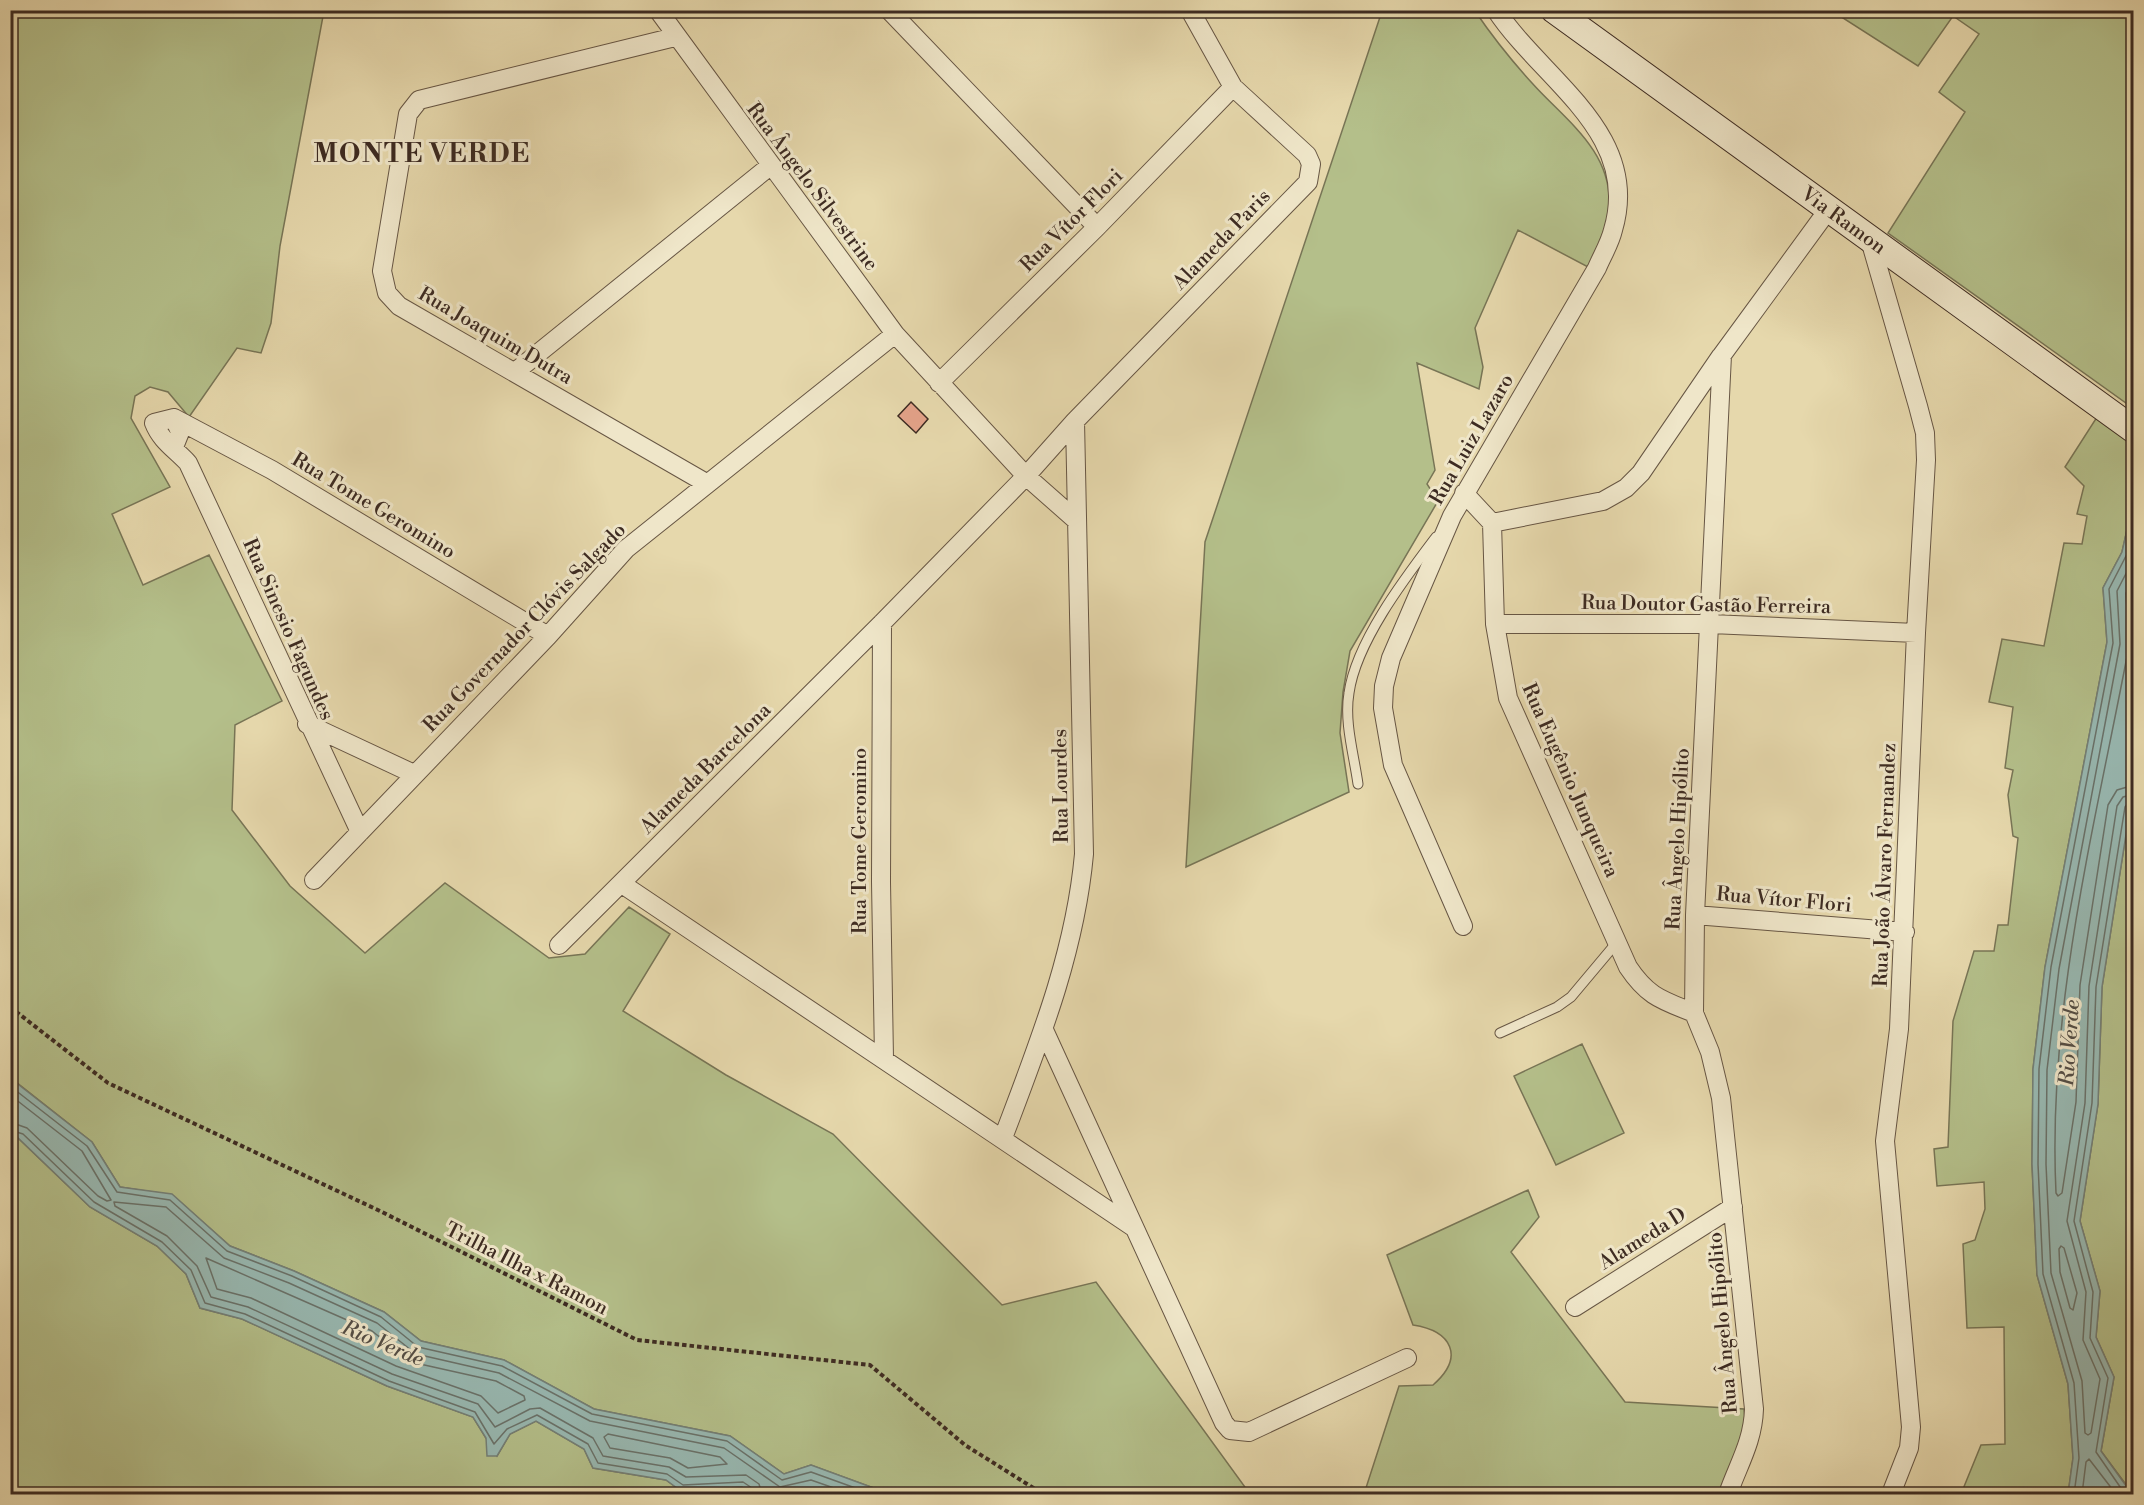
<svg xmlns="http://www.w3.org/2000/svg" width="2144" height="1505" font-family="'Libre Bodoni',serif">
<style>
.green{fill:#b4bf8a;stroke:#787556;stroke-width:1.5}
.water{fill:#98b8b1;stroke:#748078;stroke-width:1.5}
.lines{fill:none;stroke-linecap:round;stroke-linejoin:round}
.shore{stroke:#6a726a;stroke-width:1.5}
.building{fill:#e4a38a;stroke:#3d2b22;stroke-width:1.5}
.lane-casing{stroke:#675644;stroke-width:11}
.street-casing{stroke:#675644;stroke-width:20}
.secondary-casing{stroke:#3d2b22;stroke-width:28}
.path{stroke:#3d2b22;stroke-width:4;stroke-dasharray:4.5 3;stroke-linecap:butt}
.lane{stroke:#efe6c9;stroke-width:9}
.street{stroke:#efe6c9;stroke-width:18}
.secondary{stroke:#efe6c9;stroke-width:26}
.labels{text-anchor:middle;stroke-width:6;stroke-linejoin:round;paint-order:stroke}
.street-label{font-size:20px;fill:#3d2b22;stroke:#efe6c9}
.water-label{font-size:21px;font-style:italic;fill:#544e46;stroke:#efe6c9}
.district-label{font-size:26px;font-weight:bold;letter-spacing:1.5px;fill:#3d2b22;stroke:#efe6c9}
</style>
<rect width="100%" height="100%" fill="#e6d8ac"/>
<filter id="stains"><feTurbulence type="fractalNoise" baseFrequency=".00333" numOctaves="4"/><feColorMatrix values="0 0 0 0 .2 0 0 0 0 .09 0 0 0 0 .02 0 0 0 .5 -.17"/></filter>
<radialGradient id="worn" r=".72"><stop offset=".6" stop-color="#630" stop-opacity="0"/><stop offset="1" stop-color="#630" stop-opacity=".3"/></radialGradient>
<path class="green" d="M 10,11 L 324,11 L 280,246 L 271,323 L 261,353 L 237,348 L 189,417 L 168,392 L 150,387 L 135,396 L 131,418 L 170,487 L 112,514 L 143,585 L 209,555 L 282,701 L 235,725 L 232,810 L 290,886 L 365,953 L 445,883 L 549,958 L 585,954 L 629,907 L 670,934 L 623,1011 L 726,1075 L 833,1134 L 1002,1305 L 1096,1282 L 1250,1494 L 890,1494 L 811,1465 L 784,1474 L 730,1436 L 594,1409 L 504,1360 L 421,1341 L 384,1312 L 294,1271 L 230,1246 L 172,1195 L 120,1187 L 92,1142 L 11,1078 Z
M 1382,11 L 1475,11 C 1492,36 1511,60 1532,83 C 1564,119 1613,151 1609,207 C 1607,228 1597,248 1588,267 L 1518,230 L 1475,328 L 1483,367 L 1479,389 L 1417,363 L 1435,470 L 1427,484 L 1438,501 L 1350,651 L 1343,692 L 1340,733 L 1349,792 L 1186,867 L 1205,542 Z
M 1832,11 L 2133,11 L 2133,408 L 1888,233 L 1965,112 L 1939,92 L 1979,34 L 1953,16 L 1918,66 Z
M 2097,417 L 2133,443 L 2133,503 L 2122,552 L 2103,588 L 2107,642 L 2045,967 L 2033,1069 L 2032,1164 L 2037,1275 L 2068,1384 L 2073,1458 L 2068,1494 L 1961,1494 L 1981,1445 L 2005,1444 L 2004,1327 L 1967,1328 L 1963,1244 L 1975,1240 L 1985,1209 L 1984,1182 L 1937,1186 L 1934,1149 L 1948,1147 L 1953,1021 L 1974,951 L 1994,951 L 1998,925 L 2008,925 L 2018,838 L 2013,836 L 2008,795 L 2013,770 L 2005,768 L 2013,707 L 1989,702 L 2002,639 L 2044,646 L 2064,543 L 2082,544 L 2087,516 L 2077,514 L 2084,486 L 2065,467 Z
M 2133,790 L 2133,1494 L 2101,1451 L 2114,1377 L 2096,1337 L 2100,1291 L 2080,1221 L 2098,1104 L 2102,987 Z
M 1582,1044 L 1624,1133 L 1556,1165 L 1514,1076 Z
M 10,1135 L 18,1138 L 90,1207 L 157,1246 L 186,1274 L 200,1308 L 242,1319 L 387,1386 L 473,1417 L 497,1456 L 510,1434 L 536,1421 L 584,1449 L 593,1468 L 666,1480 L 681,1491 L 743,1487 L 751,1494 L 11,1494 Z
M 1528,1190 L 1539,1217 L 1511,1252 L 1625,1402 L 1744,1409 L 1746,1426 L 1720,1494 L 1364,1494 L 1399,1386 L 1433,1385 C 1465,1357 1452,1331 1413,1325 L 1387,1255 Z"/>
<path class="water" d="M 2133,503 L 2133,790 L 2102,987 L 2098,1104 L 2080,1221 L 2100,1291 L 2096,1337 L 2114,1377 L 2101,1451 L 2132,1494 L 2068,1494 L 2073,1458 L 2068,1384 L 2037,1275 L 2032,1164 L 2033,1069 L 2045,967 L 2107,642 L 2103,588 L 2122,552 Z
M 10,1078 L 92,1142 L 120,1187 L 172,1194 L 230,1246 L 294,1271 L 384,1312 L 421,1341 L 504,1360 L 594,1409 L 730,1436 L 784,1474 L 811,1465 L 890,1494 L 751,1494 L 742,1487 L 681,1491 L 666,1480 L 593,1468 L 584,1449 L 536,1421 L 510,1434 L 497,1456 L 487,1456 L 486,1438 L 473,1417 L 387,1386 L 242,1319 L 200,1308 L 186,1274 L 157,1246 L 90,1207 L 18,1138 L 11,1135 Z"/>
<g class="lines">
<path class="shore" d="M 2134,558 L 2117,591 L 2120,644 L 2059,969 L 2047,1070 L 2046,1164 L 2051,1273 L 2082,1381 L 2085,1433 L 2088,1435 L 2091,1433 L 2100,1379 L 2083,1340 L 2086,1292 L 2067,1221 L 2085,1103 L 2089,986 L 2117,806 L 2123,797 L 2134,794
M 2134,578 L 2126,593 L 2129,646 C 2095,826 2047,1008 2056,1193 L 2058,1196 L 2062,1193 L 2076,1102 L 2080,985 L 2108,805 L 2117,790 L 2134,785
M 10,1086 L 87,1146 L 117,1192 L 170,1200 L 227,1251 L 292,1276 L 381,1317 L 418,1347 L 502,1366 L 592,1414 L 727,1441 L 782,1480 L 811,1472 L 872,1494
M 10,1095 L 82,1151 L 111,1200 L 107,1201 L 98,1196 L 27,1128 L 10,1122
M 10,1130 L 23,1134 L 94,1202 L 162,1242 L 191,1270 L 205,1303 L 245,1314 L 389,1381 L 475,1412 L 494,1444 L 507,1429 L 537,1415 L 588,1444 L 598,1463 L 667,1474 L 683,1485 L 743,1482 L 752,1488 L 754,1494
M 2061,1246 L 2064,1248 L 2077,1293 L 2073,1310 L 2070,1308 L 2060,1272 L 2059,1249 Z
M 206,1258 L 372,1331 L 411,1362 L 496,1381 L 524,1396 L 525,1400 L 498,1413 L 481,1396 L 396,1366 L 251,1298 L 217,1289 Z
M 608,1434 L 720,1457 L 727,1464 L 688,1468 L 670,1458 L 610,1448 L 604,1437 Z
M 762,1494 L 759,1484 L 746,1475 L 686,1477 L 669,1467 L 603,1456 L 593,1438 L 540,1408 L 530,1409 L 495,1427 L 478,1404 L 392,1374 L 248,1307 L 211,1297 L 197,1266 L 167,1236 L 115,1206 L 114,1202 L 166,1207 L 224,1258 L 289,1283 L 377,1323 L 416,1354 L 499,1373 L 590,1421 L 724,1448 L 780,1487 L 811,1480 L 851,1494
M 2074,1494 L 2079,1458 L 2074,1383 L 2043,1274 L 2038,1164 L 2039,1069 L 2051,967 L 2113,643 L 2109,589 L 2127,554 L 2134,525
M 2082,1494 L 2086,1462 L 2089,1459 L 2116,1494
M 2125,1494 L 2096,1452 L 2108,1378 L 2090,1338 L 2093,1292 L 2074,1221 L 2092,1103 L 2096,987 L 2125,807 L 2128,803 L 2134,802"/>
</g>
<path class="building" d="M 911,402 L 928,419 L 916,433 L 898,416 Z"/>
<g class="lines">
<defs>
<path id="lane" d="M 1358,784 C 1354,755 1344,722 1349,693 C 1356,642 1405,578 1436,537
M 1500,1033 L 1557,1007 L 1571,997 L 1618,941"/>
<path id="street" d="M 658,10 L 895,334 L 1026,476 L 1077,521
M 889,10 L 1097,227
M 675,37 L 419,100 L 408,114 L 382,271 L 387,293 L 399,306 L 706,483
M 1870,240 L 1918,406 L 1925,433 L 1926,460 L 1916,633 L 1899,1029 L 1885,1141 L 1911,1427 L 1909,1448 L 1891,1494
M 515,372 L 770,166
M 939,383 L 1097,227 L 1233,87
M 174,418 L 272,470 L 548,636
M 174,447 L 180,432 L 174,418 L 154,423 C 161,441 175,449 188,463 L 360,832
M 1464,493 L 1492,523
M 1492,523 L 1495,624 L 1508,698 L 1628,967 C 1648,997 1662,1000 1694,1013
M 1492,523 L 1603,501 L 1626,488 L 1641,473 L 1721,356
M 882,623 L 881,882 L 884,1058
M 1495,624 L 1711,624 L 1916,633
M 307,724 L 414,774
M 314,880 L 548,636 L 626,549 L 895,334
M 622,884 L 1133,1227
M 1695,915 L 1905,932
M 1463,926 L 1393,765 L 1383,708 L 1384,686 L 1391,658 L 1452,516 L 1597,268 C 1602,256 1610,243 1613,230 C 1642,133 1542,80 1496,10
M 559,945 L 882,623 L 1026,476 L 1075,421 L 1308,182 L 1311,164 L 1307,155 L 1233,87 L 1190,10
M 1044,1030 L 1224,1423 L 1230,1430 L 1249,1432 L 1407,1358
M 1003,1138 C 1038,1045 1075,954 1084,854 L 1075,421
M 1575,1307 L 1733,1207
M 1728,1494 C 1738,1465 1753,1442 1754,1409 L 1721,1098 L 1710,1052 L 1694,1013 L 1695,915 L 1722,355 L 1828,210"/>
<g id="secondary">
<path id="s1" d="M 1554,10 L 2134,430"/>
</g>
</defs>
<use href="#lane" class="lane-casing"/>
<use href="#street" class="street-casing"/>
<use href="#secondary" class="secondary-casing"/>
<path class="path" d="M 10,1007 L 108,1083 L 380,1211 L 637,1340 L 870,1365 L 965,1445 L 1043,1494"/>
<use href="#lane" class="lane"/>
<use href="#street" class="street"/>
<use href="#secondary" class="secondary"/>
</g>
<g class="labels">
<g class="street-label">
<text transform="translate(813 186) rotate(53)" y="7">Rua Ângelo Silvestrine</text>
<text transform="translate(1071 220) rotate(-45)" y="7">Rua Vítor Flori</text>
<text dy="7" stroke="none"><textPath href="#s1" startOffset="358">Via Ramon</textPath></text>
<text transform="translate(1221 239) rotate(-46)" y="7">Alameda Paris</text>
<text transform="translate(496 335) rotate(30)" y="7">Rua Joaquim Dutra</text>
<text transform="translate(1471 439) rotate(-60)" y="7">Rua Luiz Lazaro</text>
<text transform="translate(374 505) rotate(31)" y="7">Rua Tome Geromino</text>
<text transform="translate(1706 604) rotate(1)" y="7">Rua Doutor Gastão Ferreira</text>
<text transform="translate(524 627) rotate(-46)" y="7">Rua Governador Clóvis Salgado</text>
<text transform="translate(289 629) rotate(66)" y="7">Rua Sinesio Fagundes</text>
<text transform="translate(705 768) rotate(-45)" y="7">Alameda Barcelona</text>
<text transform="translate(1571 780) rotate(66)" y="7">Rua Eugênio Junqueira</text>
<text transform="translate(1060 786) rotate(-91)" y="7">Rua Lourdes</text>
<text transform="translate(1677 839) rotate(-87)" y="7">Rua Ângelo Hipólito</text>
<text transform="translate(859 841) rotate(-90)" y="7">Rua Tome Geromino</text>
<text transform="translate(1884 865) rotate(-88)" y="7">Rua João Álvaro Fernandez</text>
<text transform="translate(1784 899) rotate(5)" y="7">Rua Vítor Flori</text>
<text transform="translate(1642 1238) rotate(-32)" y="7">Alameda D</text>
<text transform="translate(527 1268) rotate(27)" y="7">Trilha Ilha x Ramon</text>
<text transform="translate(1722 1323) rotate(-95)" y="7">Rua Ângelo Hipólito</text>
</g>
<g class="water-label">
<text transform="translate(2069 1043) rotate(-86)" y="7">Rio Verde</text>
<text transform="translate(383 1343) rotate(23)" y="7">Rio Verde</text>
</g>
<g class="district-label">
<text x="422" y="162">MONTE VERDE</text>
</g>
</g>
<rect width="2144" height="1505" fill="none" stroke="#e6d8ac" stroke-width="36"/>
<rect x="12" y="12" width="2120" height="1481" fill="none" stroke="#3d2b22" stroke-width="3"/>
<rect x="18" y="18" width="2108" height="1469" fill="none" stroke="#3d2b22" stroke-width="1.5"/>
<rect width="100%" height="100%" filter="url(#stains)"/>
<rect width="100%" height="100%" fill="url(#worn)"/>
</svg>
